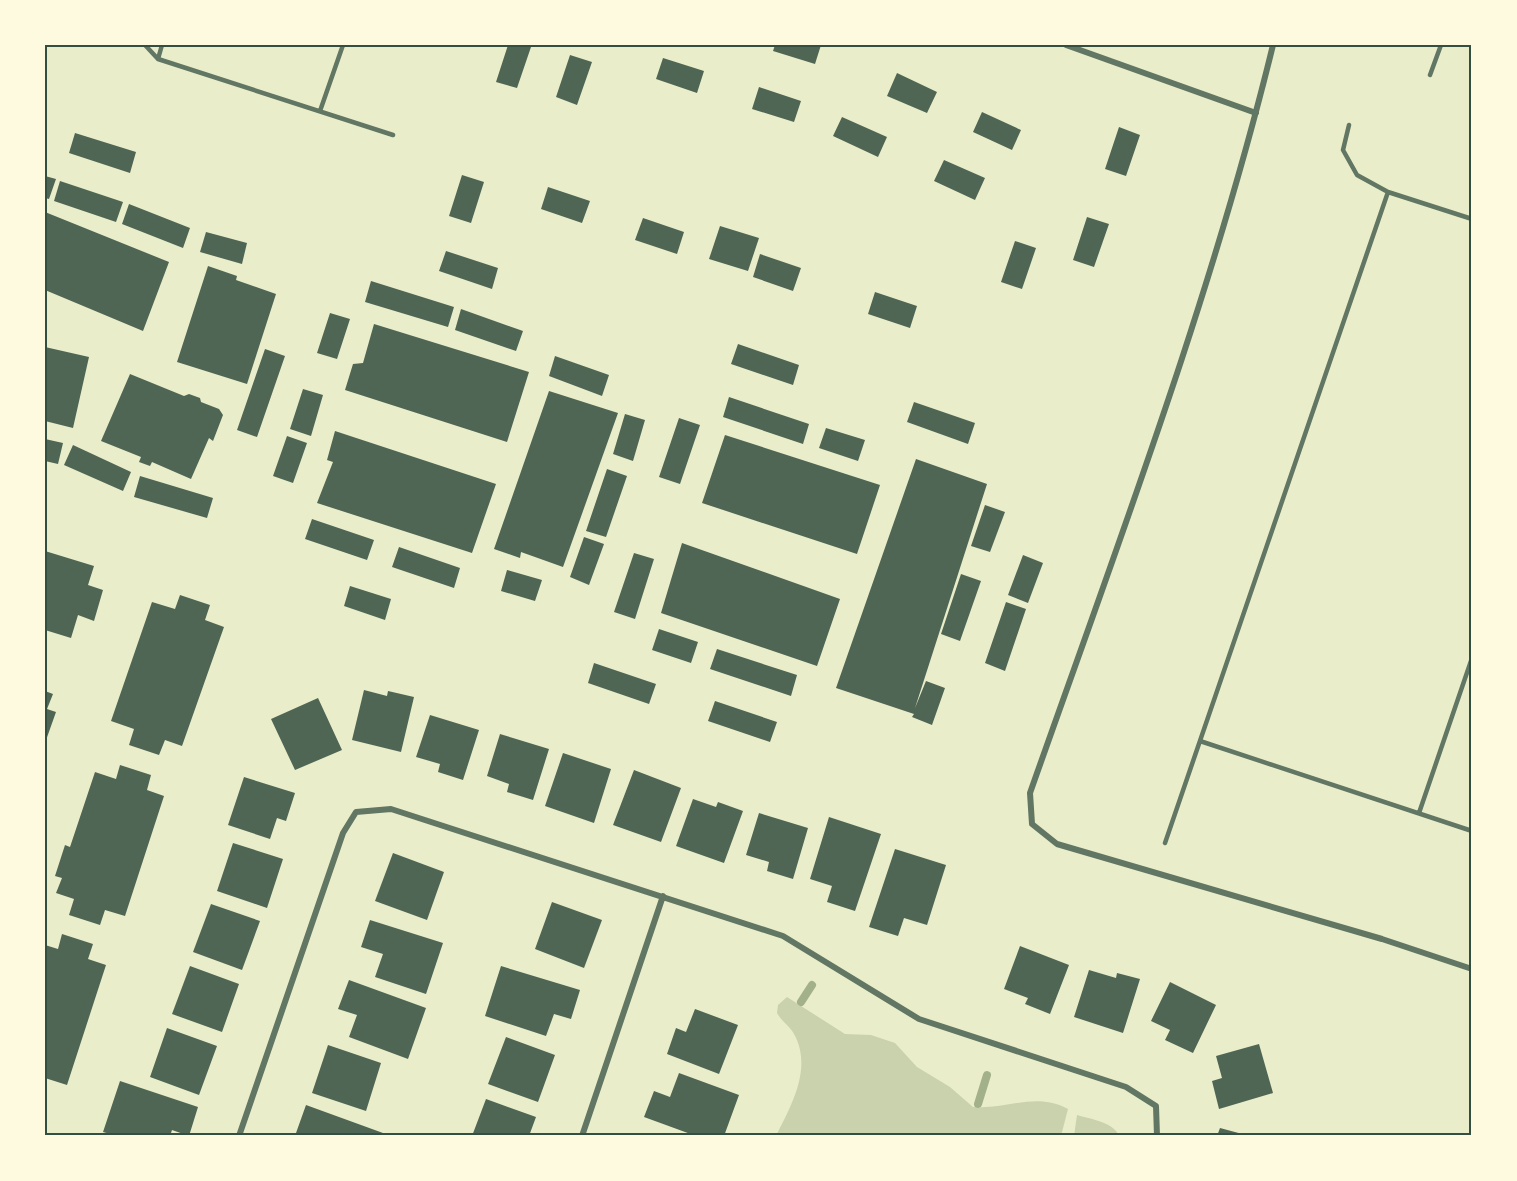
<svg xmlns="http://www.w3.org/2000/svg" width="1517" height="1181" font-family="'DejaVu Sans',sans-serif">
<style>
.green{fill:#cad2ad}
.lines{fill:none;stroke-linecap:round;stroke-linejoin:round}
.stream{stroke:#a3b18a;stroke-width:8}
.building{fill:#4f6655}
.service{stroke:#617663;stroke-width:4.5}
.minor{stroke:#617663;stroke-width:6}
.neatline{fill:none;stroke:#344e41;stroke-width:2}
</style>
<rect width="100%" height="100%" fill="#e9edc9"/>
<path class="green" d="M 787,997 L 845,1034 L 871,1035 L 895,1043 L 917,1067 L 950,1087 L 973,1107 C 1007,1110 1036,1091 1068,1109 L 1061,1136 L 776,1136 C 791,1106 813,1068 794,1034 C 790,1026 781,1021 777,1013 L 778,1005 Z
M 1077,1115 C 1090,1119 1114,1122 1119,1136 L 1074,1136 Z"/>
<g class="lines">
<path class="stream" d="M 801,1002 L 812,985
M 978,1104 L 987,1075"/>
</g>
<path class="building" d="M 508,45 L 531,47 L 517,88 L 496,82 Z
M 775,45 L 821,45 L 815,64 L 773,51 Z
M 570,55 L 592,62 L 577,105 L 556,97 Z
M 663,58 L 704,71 L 697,93 L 656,79 Z
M 897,73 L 937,92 L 927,113 L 887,96 Z
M 759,87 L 801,101 L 794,122 L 752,109 Z
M 982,112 L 1021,130 L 1012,150 L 973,132 Z
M 842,117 L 887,137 L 878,157 L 833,136 Z
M 1119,127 L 1140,135 L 1126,176 L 1105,169 Z
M 75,133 L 136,152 L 130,173 L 69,153 Z
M 944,160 L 985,178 L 975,200 L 934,181 Z
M 462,175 L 484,182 L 471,223 L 449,216 Z
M 45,176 L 56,179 L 49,199 L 45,198 Z
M 60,181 L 123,202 L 116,222 L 54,201 Z
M 548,187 L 590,201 L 582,223 L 541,209 Z
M 129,204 L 190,228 L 183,248 L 122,224 Z
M 45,212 L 169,262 L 143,331 L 45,290 Z
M 1087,217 L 1109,224 L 1094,267 L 1073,260 Z
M 643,218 L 684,232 L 677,254 L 635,240 Z
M 720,226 L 759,238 L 748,271 L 709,259 Z
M 206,232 L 247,243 L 242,264 L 200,252 Z
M 1015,241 L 1036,248 L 1022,289 L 1001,282 Z
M 446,251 L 498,268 L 492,289 L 439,271 Z
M 760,254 L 801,268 L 793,291 L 753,277 Z
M 208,266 L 237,276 L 236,280 L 276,294 L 247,384 L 177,362 Z
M 371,281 L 454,307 L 448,327 L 365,302 Z
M 875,292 L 917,306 L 910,328 L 868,314 Z
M 461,309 L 523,331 L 516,351 L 455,330 Z
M 330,313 L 350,319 L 337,359 L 317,353 Z
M 374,324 L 529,372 L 507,442 L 345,390 L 353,364 L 363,363 Z
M 738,344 L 799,365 L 793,385 L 731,364 Z
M 45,347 L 89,357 L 73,428 L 45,421 Z
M 265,349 L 285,356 L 257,437 L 237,430 Z
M 555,356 L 609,375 L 602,396 L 549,376 Z
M 130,374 L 184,396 L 189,394 L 200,398 L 201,402 L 219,409 L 223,415 L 213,441 L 209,438 L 191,479 L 152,462 L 150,466 L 139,462 L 141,457 L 101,441 Z
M 303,389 L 323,395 L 311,436 L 290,429 Z
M 549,391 L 618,413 L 563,567 L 521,552 L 520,558 L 494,549 Z
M 729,397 L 809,424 L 803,444 L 723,417 Z
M 914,402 L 975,423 L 968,444 L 907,422 Z
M 625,414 L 645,420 L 633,461 L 613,454 Z
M 679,418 L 700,425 L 680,484 L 659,477 Z
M 826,428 L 865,440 L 858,461 L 819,448 Z
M 335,431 L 496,484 L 472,553 L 317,503 L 333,462 L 327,460 Z
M 725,435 L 880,485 L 857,554 L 702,503 Z
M 287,436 L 307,443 L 293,483 L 273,476 Z
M 45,439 L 63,443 L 58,464 L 45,461 Z
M 73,445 L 131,472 L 123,491 L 64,465 Z
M 916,459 L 987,484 L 915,708 L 926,681 L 945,688 L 932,725 L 912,717 L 914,714 L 836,688 Z
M 607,469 L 627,476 L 606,537 L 586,531 Z
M 140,476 L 213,498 L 207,518 L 134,497 Z
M 985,505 L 1005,512 L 990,552 L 971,546 Z
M 312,519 L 374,540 L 367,560 L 305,539 Z
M 584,537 L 604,544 L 589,585 L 570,577 Z
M 682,543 L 840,599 L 817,666 L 661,613 Z
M 399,547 L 460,568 L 454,588 L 392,567 Z
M 45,551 L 94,566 L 88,585 L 103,590 L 94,621 L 78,615 L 71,638 L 45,630 Z
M 634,553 L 654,559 L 635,619 L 614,612 Z
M 1023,555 L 1043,563 L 1028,603 L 1008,595 Z
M 507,570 L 542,580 L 535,601 L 501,591 Z
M 961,574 L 981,581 L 960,641 L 941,634 Z
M 350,586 L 391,599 L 385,620 L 344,606 Z
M 180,595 L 210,605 L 205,620 L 224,627 L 182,746 L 165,740 L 159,755 L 129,745 L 134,729 L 111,721 L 152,602 L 175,609 Z
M 1006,602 L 1026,609 L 1005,671 L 985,663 Z
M 659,629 L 698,642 L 691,663 L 652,650 Z
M 717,649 L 797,675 L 791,696 L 710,669 Z
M 594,663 L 656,684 L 649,704 L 588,683 Z
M 364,690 L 387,696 L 388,691 L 414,697 L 401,752 L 352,740 Z
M 45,691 L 53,694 L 47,709 L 56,712 L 45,743 Z
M 318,698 L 342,750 L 295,770 L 271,719 Z
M 715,701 L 777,722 L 770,742 L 708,721 Z
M 430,715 L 479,730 L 463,780 L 438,772 L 440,764 L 416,757 Z
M 500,734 L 549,749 L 533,800 L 507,792 L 509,784 L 487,776 Z
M 563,753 L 611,769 L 594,823 L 545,806 Z
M 120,765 L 151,775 L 147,790 L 164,796 L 125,916 L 105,910 L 100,925 L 69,915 L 74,899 L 56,893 L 62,878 L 55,876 L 65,845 L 70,847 L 95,772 L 116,779 Z
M 634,770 L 681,788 L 661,842 L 613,825 Z
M 244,777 L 295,793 L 286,821 L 277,818 L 270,839 L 228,825 Z
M 693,799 L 716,807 L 718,802 L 743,811 L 724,863 L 676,846 Z
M 759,813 L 808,828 L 793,879 L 767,871 L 769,862 L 746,855 Z
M 829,817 L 881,834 L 855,911 L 827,902 L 832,886 L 810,879 Z
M 233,843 L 283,859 L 267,908 L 217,891 Z
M 895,849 L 946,865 L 927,925 L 904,918 L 898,936 L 869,927 Z
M 393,853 L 444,872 L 427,920 L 375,901 Z
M 552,902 L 602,920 L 584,968 L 535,949 Z
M 211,904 L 260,921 L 242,970 L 193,952 Z
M 370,920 L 443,943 L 426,994 L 375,977 L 383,954 L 361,947 Z
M 62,934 L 93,944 L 88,959 L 106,965 L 67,1085 L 45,1078 L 45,945 L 58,949 Z
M 1020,946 L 1069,965 L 1050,1014 L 1025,1004 L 1028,998 L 1004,989 Z
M 190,966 L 239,984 L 222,1032 L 172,1014 Z
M 501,966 L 580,990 L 571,1019 L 554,1014 L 546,1036 L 485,1016 Z
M 1089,970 L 1116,978 L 1117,973 L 1140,979 L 1123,1033 L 1074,1017 Z
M 349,980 L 426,1008 L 408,1059 L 349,1037 L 357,1015 L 338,1009 Z
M 1170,982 L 1216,1005 L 1193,1053 L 1165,1040 L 1170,1030 L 1151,1021 Z
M 695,1009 L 738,1025 L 719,1074 L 667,1054 L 676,1028 L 686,1032 Z
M 167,1028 L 217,1046 L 199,1095 L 150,1077 Z
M 506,1037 L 555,1055 L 538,1102 L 488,1084 Z
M 1259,1044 L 1273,1093 L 1219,1109 L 1212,1081 L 1222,1078 L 1216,1056 Z
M 328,1045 L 381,1063 L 366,1111 L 312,1093 Z
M 679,1073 L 739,1095 L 724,1136 L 696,1136 L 644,1117 L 654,1091 L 670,1097 Z
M 120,1081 L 198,1107 L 189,1136 L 172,1130 L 170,1136 L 117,1136 L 103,1132 Z
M 486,1099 L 536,1117 L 529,1136 L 472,1136 Z
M 306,1105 L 383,1133 L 382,1136 L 305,1136 L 296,1133 Z
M 1220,1128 L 1246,1135 L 1246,1136 L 1217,1136 Z"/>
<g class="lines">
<path class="service" d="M 145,45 L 158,59 L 393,135
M 158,59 L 162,45
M 1430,75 L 1441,45
M 320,111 L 343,45
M 1349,125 L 1343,150 L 1357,175 L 1388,192 L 1472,219
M 1200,741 L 1472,831
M 1419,813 L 1472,658
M 1165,843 L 1388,192"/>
<path class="minor" d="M 1066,45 L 1256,113
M 1273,45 C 1211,299 1117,546 1030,793 L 1032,824 L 1057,844 L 1382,939 L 1472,969
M 239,1136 L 343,833 L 356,812 L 391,809 L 783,936 L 919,1019 L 1126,1087 L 1156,1106 L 1157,1136
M 582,1136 L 663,896"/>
</g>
<rect width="1517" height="1181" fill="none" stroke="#fefae0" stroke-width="93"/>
<rect x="46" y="46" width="1424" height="1088" class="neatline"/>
</svg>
